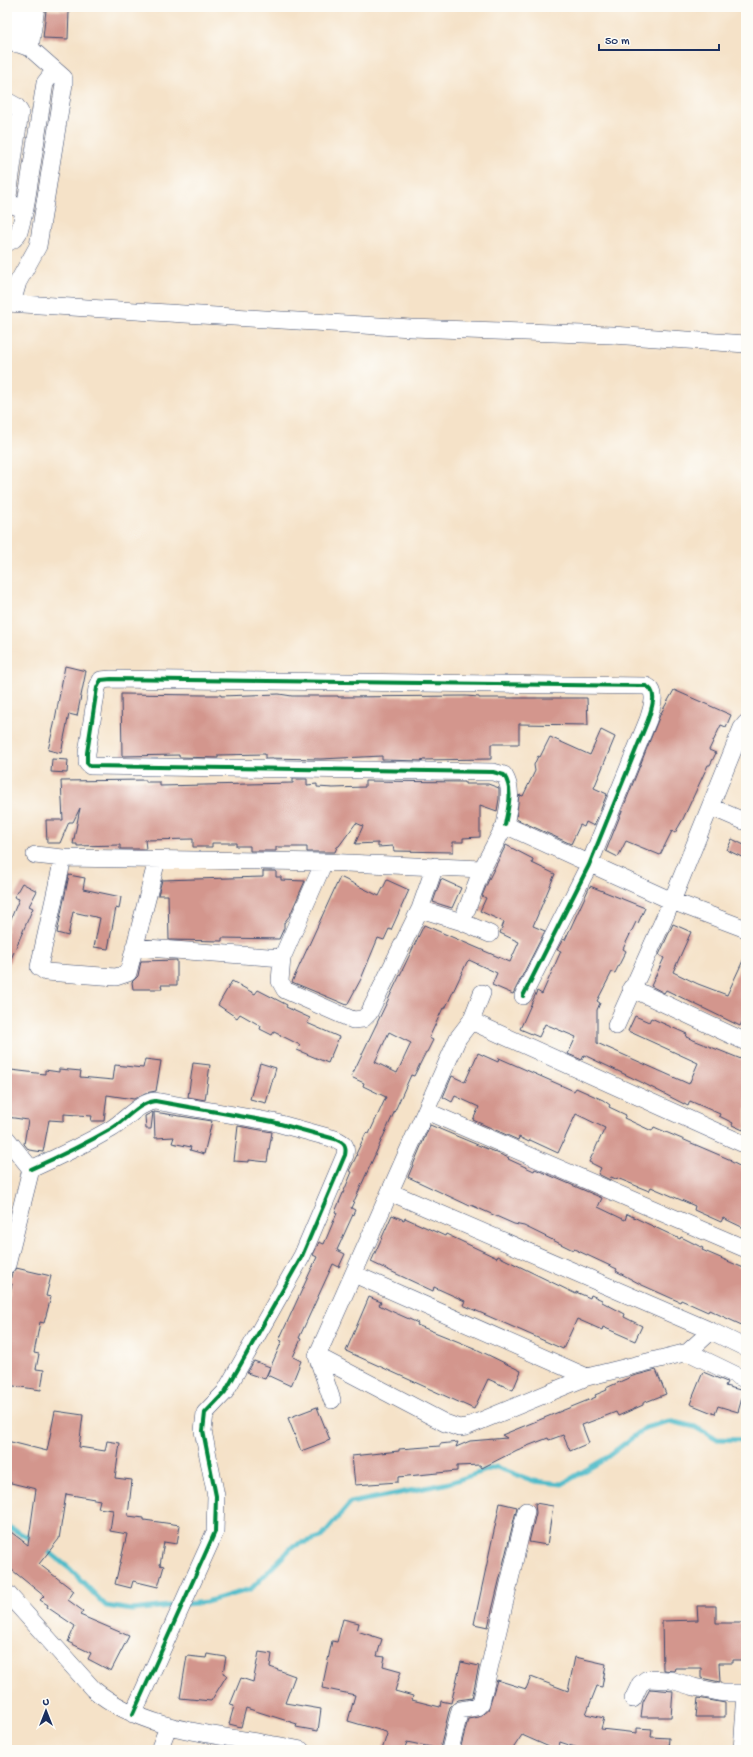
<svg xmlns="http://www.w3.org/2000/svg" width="753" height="1757" font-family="'Gochi Hand',sans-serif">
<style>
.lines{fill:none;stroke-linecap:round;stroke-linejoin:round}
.stream{stroke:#4fbbc9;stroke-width:5}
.building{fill:#d3968d;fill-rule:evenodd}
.street-casing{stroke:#3c4a6e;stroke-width:18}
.street{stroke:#fff;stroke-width:17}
.cycleway-casing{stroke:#fdfcf7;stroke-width:6}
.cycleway{stroke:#00873e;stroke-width:4}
</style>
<rect width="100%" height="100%" fill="#fdfcf7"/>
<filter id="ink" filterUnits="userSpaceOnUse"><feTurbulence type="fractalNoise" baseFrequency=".025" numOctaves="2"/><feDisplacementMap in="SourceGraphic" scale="8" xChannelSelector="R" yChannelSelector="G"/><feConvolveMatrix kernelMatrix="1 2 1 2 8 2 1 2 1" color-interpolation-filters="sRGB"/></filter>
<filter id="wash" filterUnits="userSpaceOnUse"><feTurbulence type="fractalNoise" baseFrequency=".012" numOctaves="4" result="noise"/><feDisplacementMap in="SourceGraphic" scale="16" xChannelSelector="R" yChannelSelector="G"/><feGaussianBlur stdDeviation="0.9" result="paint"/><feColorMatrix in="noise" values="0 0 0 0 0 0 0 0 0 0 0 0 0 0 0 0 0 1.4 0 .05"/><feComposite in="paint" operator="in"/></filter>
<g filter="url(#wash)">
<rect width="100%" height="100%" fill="#f5e2c8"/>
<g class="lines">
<path class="stream" d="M 7,1526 L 34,1541
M 44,1548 L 70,1569 L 106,1606 L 132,1610 L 178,1605
M 186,1604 L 206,1602 L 251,1589 L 293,1546 L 321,1537 L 350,1503 L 449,1483 L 496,1467 L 534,1481 L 562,1484 L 603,1460 L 645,1428 L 669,1421 L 695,1427 L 716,1439 L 746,1440"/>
</g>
<g id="blocks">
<path class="building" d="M 46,10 L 69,11 L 68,39 L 43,38 Z
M 65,666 L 86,671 L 77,716 L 69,714 L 61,753 L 48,750 L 54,725 Z
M 674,690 L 731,715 L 726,727 L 721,725 L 709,750 L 716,753 L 710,765 L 708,765 L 683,819 L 675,833 L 672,831 L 660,855 L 626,841 L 618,857 L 606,851 L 660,715 Z
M 121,694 L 203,695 L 221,695 L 221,696 L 279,694 L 292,696 L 338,696 L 338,697 L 466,696 L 479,697 L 479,698 L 587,698 L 588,725 L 519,724 L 519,744 L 491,744 L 491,759 L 421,760 L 423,761 L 382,760 L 382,756 L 321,759 L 265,758 L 265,754 L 218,755 L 218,758 L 179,757 L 179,755 L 122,756 Z
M 601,730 L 615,737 L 594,788 L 607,794 L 594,826 L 586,822 L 584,827 L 580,825 L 571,844 L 516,819 L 519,795 L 520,797 L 520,795 L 523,796 L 535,771 L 534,765 L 538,756 L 540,757 L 550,737 L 590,755 Z
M 52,759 L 68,760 L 67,773 L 51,772 Z
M 293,779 L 307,779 L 307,785 L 317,784 L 317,787 L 333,788 L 365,787 L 365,781 L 465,782 L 465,784 L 488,784 L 499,788 L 499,799 L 497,811 L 480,805 L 480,837 L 463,838 L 463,842 L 453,842 L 453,852 L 394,851 L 393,846 L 378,847 L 378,843 L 355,844 L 363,826 L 356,823 L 339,846 L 337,847 L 335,852 L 307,852 L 307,847 L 276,847 L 276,851 L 250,851 L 250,846 L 236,846 L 236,843 L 212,843 L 212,847 L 193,847 L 193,839 L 145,840 L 146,849 L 120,849 L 120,845 L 77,846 L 77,844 L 73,844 L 80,808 L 73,822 L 69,822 L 60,843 L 47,843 L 46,820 L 63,820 L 61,781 L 146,780 L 146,782 L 160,782 L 160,786 L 293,783 Z
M 732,839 L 746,846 L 746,859 L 727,850 Z
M 506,845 L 533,859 L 532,863 L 555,874 L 533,926 L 545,931 L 513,994 L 492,985 L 497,973 L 469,960 L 467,962 L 445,1009 L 443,1008 L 429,1038 L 433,1040 L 427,1052 L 426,1052 L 414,1076 L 411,1075 L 351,1208 L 355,1210 L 337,1250 L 345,1254 L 339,1267 L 333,1264 L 299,1338 L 301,1339 L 293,1357 L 301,1361 L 291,1386 L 267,1375 L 282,1341 L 279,1340 L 317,1257 L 313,1255 L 319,1242 L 324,1244 L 337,1213 L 335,1212 L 352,1172 L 349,1171 L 357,1155 L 356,1154 L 366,1133 L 369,1134 L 386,1097 L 363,1086 L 364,1083 L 351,1077 L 424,925 L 510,962 L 519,942 L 500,933 L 504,922 L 480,911 L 486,898 L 482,896 L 489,879 ZM 389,1032 L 411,1043 L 397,1073 L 375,1062 Z
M 263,871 L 276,871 L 276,877 L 281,877 L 281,880 L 305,881 L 290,915 L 284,923 L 284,928 L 279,939 L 222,938 L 222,941 L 169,940 L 168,895 L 158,895 L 162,880 L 263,877 Z
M 69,875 L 85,878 L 83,889 L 121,897 L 119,909 L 116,908 L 108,949 L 94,947 L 100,918 L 73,912 L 68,936 L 57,933 Z
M 340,877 L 379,896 L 387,880 L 409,890 L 391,930 L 389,929 L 384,940 L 378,938 L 361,979 L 347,1005 L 292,982 Z
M 441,879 L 461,888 L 452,908 L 433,902 Z
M 22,883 L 37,891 L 29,906 L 33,908 L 7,968 L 7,928 L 19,899 L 14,897 Z
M 590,886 L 645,908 L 638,923 L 636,922 L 623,949 L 626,951 L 615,973 L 612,972 L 597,1001 L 600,1003 L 597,1010 L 597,1043 L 689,1084 L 698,1063 L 628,1031 L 635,1016 L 649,1022 L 651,1018 L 687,1034 L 686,1037 L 746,1061 L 746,1129 L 744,1128 L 743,1130 L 732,1125 L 733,1123 L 719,1116 L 720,1114 L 690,1101 L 688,1106 L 641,1082 L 584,1055 L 582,1060 L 568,1054 L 576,1037 L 545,1024 L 539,1037 L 520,1029 L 537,991 L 542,994 L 561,951 L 557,950 L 563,939 L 565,940 Z
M 673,924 L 691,932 L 673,972 L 698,984 L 727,995 L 746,954 L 746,1024 L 742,1022 L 740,1026 L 666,990 L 664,993 L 651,986 L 664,958 L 659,955 Z
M 177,960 L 177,985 L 161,985 L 162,989 L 133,989 L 132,982 L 138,976 L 141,961 Z
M 232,981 L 255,994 L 258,990 L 287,1005 L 286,1007 L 310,1018 L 307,1023 L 339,1037 L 328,1063 L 297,1050 L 300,1045 L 274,1032 L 272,1035 L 260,1029 L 261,1026 L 240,1014 L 237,1018 L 218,1005 Z
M 478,1053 L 498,1062 L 499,1058 L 574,1091 L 576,1088 L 603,1100 L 610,1105 L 609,1107 L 626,1115 L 624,1118 L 652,1131 L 654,1127 L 731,1160 L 730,1161 L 743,1168 L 742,1170 L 746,1172 L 746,1229 L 723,1218 L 721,1222 L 694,1210 L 695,1206 L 651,1187 L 649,1191 L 617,1178 L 616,1179 L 611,1177 L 610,1180 L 598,1174 L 601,1168 L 589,1162 L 605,1128 L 576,1114 L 558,1153 L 530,1140 L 529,1142 L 519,1137 L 518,1140 L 473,1120 L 479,1107 L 455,1096 L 452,1102 L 443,1097 L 452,1076 L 465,1082 Z
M 145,1059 L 161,1061 L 156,1091 L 145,1093 L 134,1099 L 107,1095 L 104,1121 L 91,1121 L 92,1116 L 64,1114 L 64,1121 L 49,1120 L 43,1152 L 29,1150 L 24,1144 L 28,1120 L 7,1117 L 7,1100 L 11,1070 L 45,1074 L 45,1070 L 59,1072 L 59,1069 L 81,1071 L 80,1077 L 113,1080 L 115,1065 L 143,1068 Z
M 193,1063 L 210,1065 L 205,1100 L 188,1097 Z
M 260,1063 L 276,1068 L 266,1103 L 250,1099 Z
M 153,1112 L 151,1129 L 146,1129 L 145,1116 Z
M 154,1112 L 212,1121 L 204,1154 L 190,1150 L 191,1147 L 172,1143 L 174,1137 L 155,1138 Z
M 430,1125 L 509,1158 L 508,1159 L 534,1171 L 535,1169 L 602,1198 L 598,1207 L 625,1220 L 627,1214 L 680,1239 L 681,1237 L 703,1248 L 702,1250 L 746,1269 L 746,1327 L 709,1310 L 708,1312 L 681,1300 L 680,1302 L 642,1285 L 616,1271 L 617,1269 L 574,1249 L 573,1250 L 524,1226 L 514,1224 L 471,1205 L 470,1206 L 408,1177 Z
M 238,1126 L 272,1132 L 267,1162 L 249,1160 L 249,1162 L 234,1161 Z
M 392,1215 L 404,1220 L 405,1218 L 445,1236 L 446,1234 L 497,1258 L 498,1256 L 576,1294 L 576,1292 L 590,1298 L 591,1295 L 602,1300 L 602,1302 L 625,1314 L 624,1317 L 642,1326 L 635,1341 L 603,1327 L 602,1330 L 577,1319 L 563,1349 L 463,1305 L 465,1301 L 434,1287 L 433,1291 L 371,1262 Z
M 16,1268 L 51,1276 L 46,1296 L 51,1297 L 44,1323 L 40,1322 L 34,1353 L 39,1354 L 36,1369 L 44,1370 L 41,1390 L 7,1385 L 7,1304 L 12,1284 L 9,1284 L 12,1273 Z
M 369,1297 L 381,1302 L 379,1305 L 391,1311 L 418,1323 L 417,1325 L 474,1348 L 521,1371 L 513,1390 L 488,1379 L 474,1409 L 346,1351 Z
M 254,1361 L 270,1367 L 265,1379 L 247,1373 Z
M 656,1370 L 666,1394 L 643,1403 L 643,1405 L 618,1416 L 616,1412 L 582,1425 L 589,1443 L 570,1451 L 563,1435 L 549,1440 L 548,1438 L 517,1450 L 482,1468 L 480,1465 L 457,1466 L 457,1471 L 398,1477 L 398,1482 L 355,1485 L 352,1456 L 399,1451 L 399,1449 L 440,1446 L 440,1444 L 458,1442 L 456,1447 L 470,1441 L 507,1438 L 502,1435 L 596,1397 L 595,1395 L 607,1390 L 606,1388 L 633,1376 Z
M 703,1372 L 727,1382 L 725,1386 L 744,1391 L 738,1412 L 718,1406 L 715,1414 L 690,1404 Z
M 317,1407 L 330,1440 L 301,1451 L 288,1418 Z
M 55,1411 L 83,1415 L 79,1447 L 105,1451 L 107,1441 L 120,1443 L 115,1478 L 132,1480 L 128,1516 L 144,1518 L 144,1520 L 180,1525 L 177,1544 L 164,1542 L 160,1565 L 164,1566 L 158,1587 L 133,1581 L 131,1588 L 115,1584 L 127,1534 L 110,1531 L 113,1510 L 98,1508 L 100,1500 L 66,1494 L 59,1539 L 39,1564 L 74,1591 L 68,1600 L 83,1611 L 80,1615 L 129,1636 L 111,1671 L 88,1659 L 91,1653 L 68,1642 L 75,1626 L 47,1607 L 48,1605 L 40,1600 L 44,1596 L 7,1566 L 7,1529 L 28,1545 L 36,1489 L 7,1482 L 7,1441 L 47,1451 Z
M 500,1503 L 517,1507 L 488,1627 L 474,1624 Z
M 535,1503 L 553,1506 L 547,1545 L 529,1542 L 536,1513 Z
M 697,1606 L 716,1606 L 716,1623 L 746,1623 L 746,1660 L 733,1660 L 733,1663 L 719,1663 L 720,1682 L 701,1678 L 701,1668 L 675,1668 L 674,1671 L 663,1670 L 662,1621 L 698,1620 Z
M 343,1619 L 359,1623 L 357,1631 L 382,1639 L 377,1656 L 385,1657 L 383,1666 L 401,1671 L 395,1691 L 413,1696 L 412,1700 L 440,1707 L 441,1701 L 451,1703 L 461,1662 L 479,1666 L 472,1698 L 458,1700 L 450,1707 L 440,1749 L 407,1742 L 404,1750 L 382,1750 L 387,1734 L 386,1732 L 348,1721 L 355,1695 L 322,1688 L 332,1641 L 337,1642 Z
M 259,1652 L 272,1654 L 270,1667 L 295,1676 L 285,1703 L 321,1709 L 318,1731 L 296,1727 L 297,1724 L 246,1708 L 241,1727 L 229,1724 L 234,1706 L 230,1705 L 241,1678 L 253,1682 Z
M 207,1654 L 226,1657 L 223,1673 L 227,1675 L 211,1701 L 180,1698 L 187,1656 L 206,1658 Z
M 575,1657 L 606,1664 L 602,1687 L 597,1686 L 586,1714 L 604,1718 L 601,1729 L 637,1733 L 637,1728 L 652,1729 L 651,1737 L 669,1738 L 668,1750 L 584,1750 L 560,1742 L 558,1750 L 556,1750 L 522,1735 L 512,1750 L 460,1750 L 468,1719 L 479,1717 L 488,1710 L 497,1680 L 526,1689 L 531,1677 L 568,1691 Z
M 650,1689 L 673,1691 L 671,1717 L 641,1717 L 643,1702 Z
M 698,1698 L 725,1703 L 725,1717 L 696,1717 Z"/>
</g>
</g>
<g filter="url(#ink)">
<use href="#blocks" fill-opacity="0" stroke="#3c4a6e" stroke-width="1"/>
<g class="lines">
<defs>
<path id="street" d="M 7,40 L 30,48 L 64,78 L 64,84 L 38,246 L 18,282 L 12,303
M 15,44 L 21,7
M 30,48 L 36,7
M 7,101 L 16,106 L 20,112 L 8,196 C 10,205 16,207 25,209
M 7,243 L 14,239 L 19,232 L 25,209 L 45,83 L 55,70
M 7,303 L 411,328 L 612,335 L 746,344
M 711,807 L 746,822
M 505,825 C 508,807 514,791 504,775 L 493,772 L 90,766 L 87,763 L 87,753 L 97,688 L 101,680 L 111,679 L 646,686 C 659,691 651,710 648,720 L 589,865 L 523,996
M 35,855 L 63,858 L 324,862 L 482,869 L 505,825 L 672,901 L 746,929
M 63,858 L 39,967 L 46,972 L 116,977 L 128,973 L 157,860
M 420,909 L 462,922 L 490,934
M 462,922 L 482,869
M 134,947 L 282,958 L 280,981 L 285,990 L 353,1020 L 363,1019 L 369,1013 L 420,909 L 435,866
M 282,958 L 324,862
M 631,988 L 746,1042
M 471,1021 L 482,993
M 616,1026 L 672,901 L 742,728 L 746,723
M 426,1111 L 746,1249
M 7,1139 L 31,1169 L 7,1265
M 31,1169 C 58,1157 85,1144 111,1129 C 126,1120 138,1103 155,1101 L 273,1122 L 335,1139 C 344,1143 347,1145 345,1155 L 302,1256 L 225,1392 L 205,1413 L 203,1431 L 216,1496 L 215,1532 L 133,1714
M 390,1192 L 711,1331 L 746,1348
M 354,1274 L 587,1377
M 688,1352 L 746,1380
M 317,1356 L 445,1423 L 459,1428 L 466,1427 L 587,1377 L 688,1352 L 711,1331
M 332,1400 L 317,1356 L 458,1038 L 471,1021 L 746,1145
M 7,1593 L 93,1689 C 151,1737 231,1734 301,1750
M 633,1699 L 640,1684 L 647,1679 L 671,1680 L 694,1687 L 723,1693 L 746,1693
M 159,1750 L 168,1727
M 450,1750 L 460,1710 L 477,1707 L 481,1703 L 526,1511
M 742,1750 L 746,1693"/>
</defs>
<use href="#street" class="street-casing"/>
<use href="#street" class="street"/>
<defs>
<path id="cycleway" d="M 505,825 C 508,807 514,791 504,775 L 493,772 L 90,766 L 87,763 L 87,753 L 97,688 L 101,680 L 111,679 L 646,686 C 659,691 651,710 648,720 L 589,865 L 523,996
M 31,1169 C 58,1157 85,1144 111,1129 C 126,1120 138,1103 155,1101 L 273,1122 L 335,1139 C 344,1143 347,1145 345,1155 L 302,1256 L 225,1392 L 205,1413 L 203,1431 L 216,1496 L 215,1532 L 133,1714"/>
</defs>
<use href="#cycleway" class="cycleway-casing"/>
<use href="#cycleway" class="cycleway"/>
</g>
</g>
<rect width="753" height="1757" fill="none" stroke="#fdfcf7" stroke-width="24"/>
<g transform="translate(46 1711)" stroke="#fdfcf7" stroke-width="3" paint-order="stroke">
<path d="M0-3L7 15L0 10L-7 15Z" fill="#1b2f5e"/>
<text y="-6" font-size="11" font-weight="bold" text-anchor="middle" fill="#1b2f5e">U</text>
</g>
<path d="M599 44v6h120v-6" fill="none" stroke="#1b2f5e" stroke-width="2"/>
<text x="605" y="44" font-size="12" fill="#1b2f5e" stroke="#fdfcf7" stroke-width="3" paint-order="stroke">50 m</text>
</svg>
